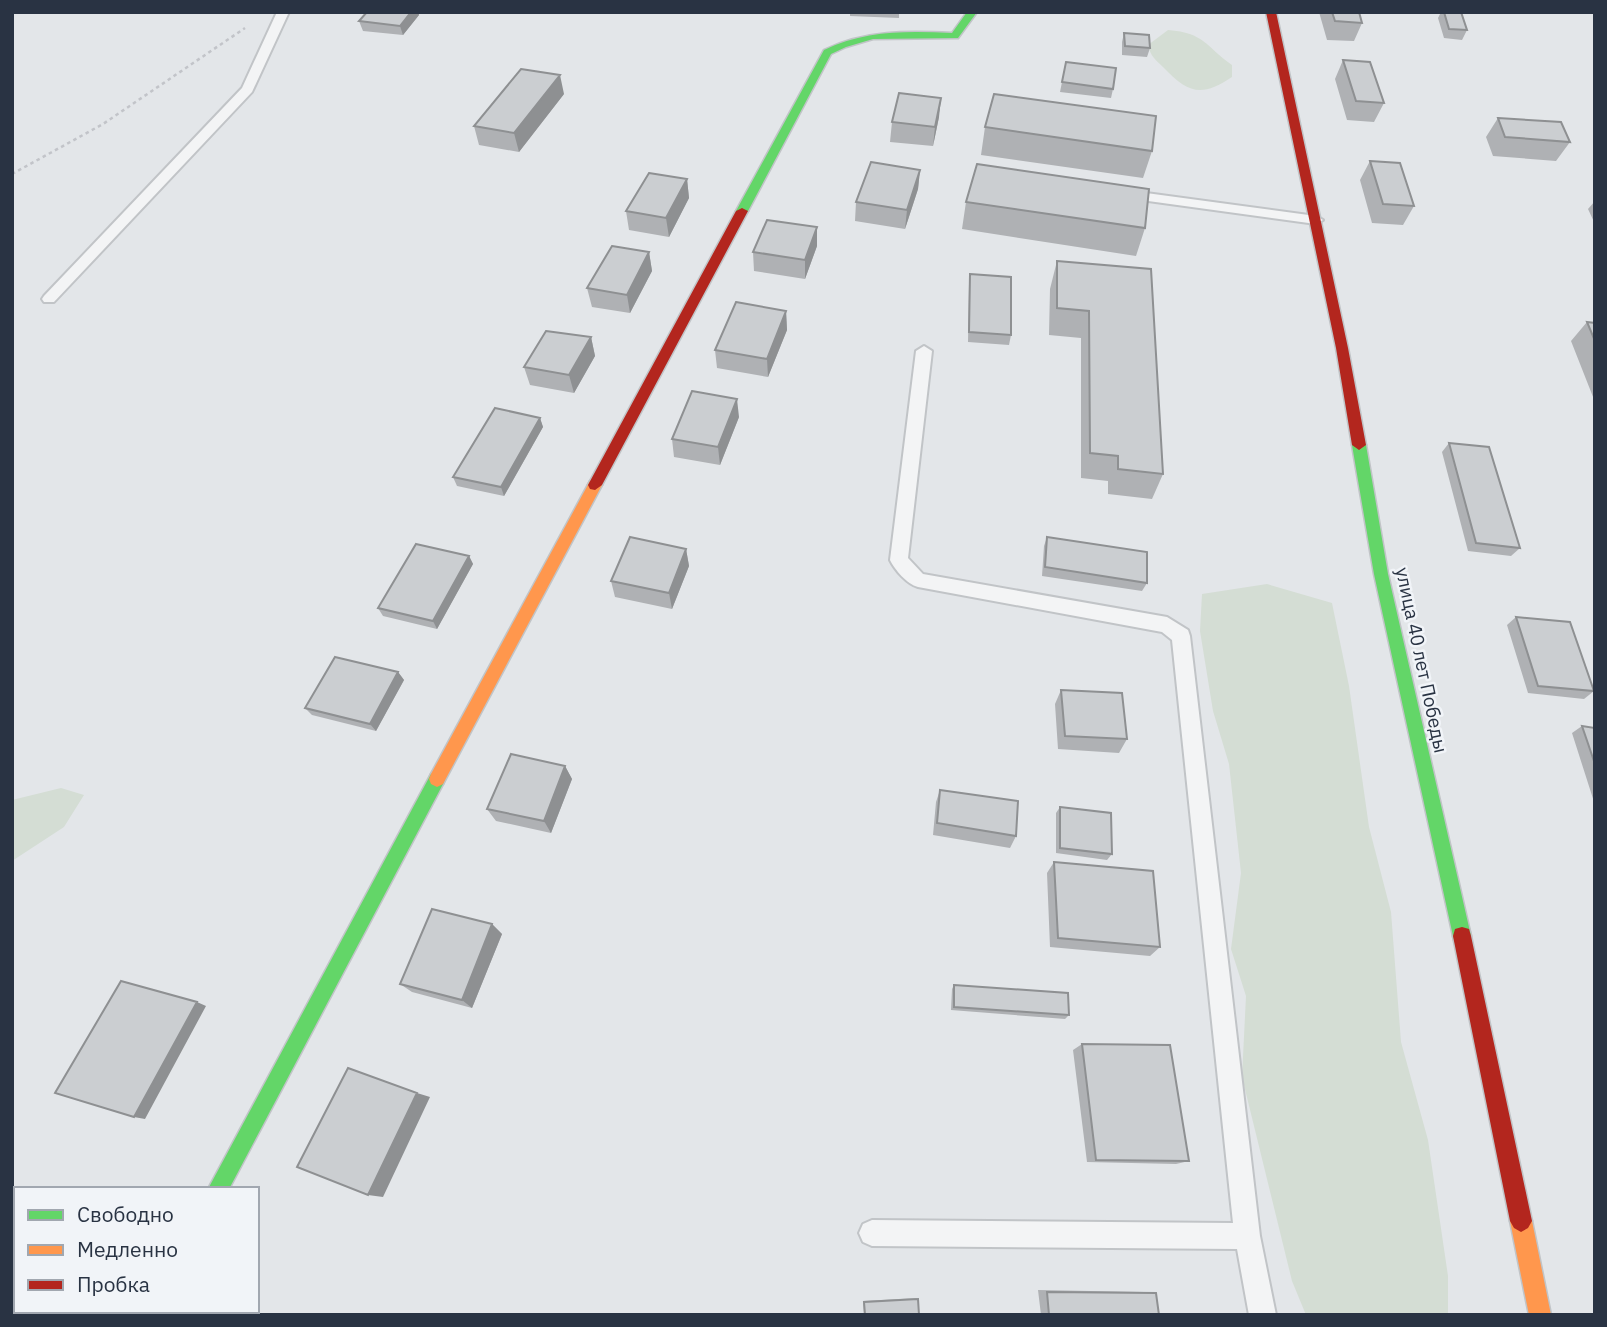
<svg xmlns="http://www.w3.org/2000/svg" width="1607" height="1327" font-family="'IBM Plex Sans',sans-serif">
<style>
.green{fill:#d4ddd4}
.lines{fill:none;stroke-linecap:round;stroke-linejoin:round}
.lane-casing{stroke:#c1c4c7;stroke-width:4}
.street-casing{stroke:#c1c4c7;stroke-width:4}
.fast-casing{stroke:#c1c4c7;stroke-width:3}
.slow-casing{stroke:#c1c4c7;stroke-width:3}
.jam-casing{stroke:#c1c4c7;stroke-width:3}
.path{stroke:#c2c4c9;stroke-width:2.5;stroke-dasharray:3.5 3.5;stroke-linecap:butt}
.lane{fill:#f3f4f5;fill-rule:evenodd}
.street{fill:#f3f4f5;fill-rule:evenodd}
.fast{fill:#63d668;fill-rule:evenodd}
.slow{fill:#ff974d;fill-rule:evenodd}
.jam{fill:#b3261e;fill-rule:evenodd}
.wall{fill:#afb1b4}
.shaded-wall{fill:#8e9092}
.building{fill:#cbced1;stroke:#8e9092;stroke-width:2}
.labels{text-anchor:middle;stroke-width:5;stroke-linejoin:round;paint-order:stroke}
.street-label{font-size:19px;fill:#293343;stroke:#f1f4f8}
</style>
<rect width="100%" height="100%" fill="#e3e6e9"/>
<path class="green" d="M 1168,30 C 1205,33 1205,46 1232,65 L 1232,77 C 1201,98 1188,93 1163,67 C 1155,59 1151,57 1148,45 Z
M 1267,584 L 1332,603 L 1349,686 L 1369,827 L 1391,912 L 1401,1042 L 1428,1140 L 1448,1276 L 1448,1315 L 1306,1315 L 1292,1281 L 1242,1077 L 1246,996 L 1231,949 L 1241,873 L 1229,764 L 1213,711 L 1200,631 L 1202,594 Z
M 61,788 L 84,795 L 64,827 L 12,861 L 12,800 Z"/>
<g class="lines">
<defs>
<path id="lane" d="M 277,12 L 289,12 L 252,92 L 54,302 L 44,302 L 42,299 L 44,296 L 242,88 Z
M 1124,190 L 1316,216 L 1323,220 L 1316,224 L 1119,197 L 1117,194 Z
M 924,346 L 932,351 L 908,558 L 923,574 L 1167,617 L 1188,630 L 1190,636 L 1260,1236 L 1276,1315 L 1249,1315 L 1237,1249 L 872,1246 L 863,1242 L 859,1233 L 863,1224 L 872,1220 L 1233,1223 L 1172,640 L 1162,632 L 918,587 C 907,584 895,570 890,560 L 916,351 Z"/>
<path id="street" d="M 126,1311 L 180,1311 L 178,1315 L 124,1315 Z"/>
<path id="fast" d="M 967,12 L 977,12 L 958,38 L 873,39 L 846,47 L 831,54 L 748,211 L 742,214 L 738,213 L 736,211 L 824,50 C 865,30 907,31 952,33 Z
M 1359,440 L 1366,445 L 1388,574 L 1471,936 L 1469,943 L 1462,945 L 1455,943 L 1453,936 L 1374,574 L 1352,445 Z
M 437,771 L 443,774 L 445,779 L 443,784 L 229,1189 L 208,1189 L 431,774 Z"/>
<path id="slow" d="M 595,480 L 602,485 L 443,784 L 437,787 L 431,784 L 429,779 L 431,774 L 590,481 Z
M 1521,1210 L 1528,1214 L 1532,1221 L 1551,1315 L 1529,1315 L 1510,1221 L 1514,1214 Z"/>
<path id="jam" d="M 1266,12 L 1276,12 L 1348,348 L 1366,445 L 1359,450 L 1352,445 L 1336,348 Z
M 742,208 L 748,211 L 602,485 L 595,490 L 590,489 L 588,485 L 736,211 Z
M 1462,927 L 1469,929 L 1471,936 L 1532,1221 L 1528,1228 L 1521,1232 L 1514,1228 L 1510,1221 L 1453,936 L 1455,929 Z"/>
</defs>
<use href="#lane" class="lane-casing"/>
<use href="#street" class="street-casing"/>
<use href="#fast" class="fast-casing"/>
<use href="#slow" class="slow-casing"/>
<use href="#jam" class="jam-casing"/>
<path class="path" d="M 12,174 L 103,124 L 245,28"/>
<use href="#lane" class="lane"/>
<use href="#street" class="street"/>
<use href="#fast" class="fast"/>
<use href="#slow" class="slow"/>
<use href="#jam" class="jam"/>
</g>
<path class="wall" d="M 367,12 L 418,12 L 419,15 L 403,35 L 363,31 L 359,21 Z
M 850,12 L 899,12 L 899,18 L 850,16 Z
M 1319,12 L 1359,12 L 1362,23 L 1354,41 L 1327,40 Z
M 1441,12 L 1461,12 L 1467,30 L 1462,40 L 1444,38 L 1438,18 Z
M 1124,33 L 1150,48 L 1147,57 L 1122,55 L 1122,42 Z
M 1343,60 L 1384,103 L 1374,122 L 1347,120 L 1335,79 Z
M 1066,62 L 1113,89 L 1111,98 L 1060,92 Z
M 564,94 L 519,152 L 479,145 L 474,126 Z
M 939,117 L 933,146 L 890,142 L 892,122 Z
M 1498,118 L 1570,142 L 1556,161 L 1493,156 L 1486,137 Z
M 985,127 L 1152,151 L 1143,178 L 981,155 Z
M 1370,161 L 1414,206 L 1403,225 L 1372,223 L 1360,180 Z
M 920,170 L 918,189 L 905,229 L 855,221 L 856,202 Z
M 687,179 L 689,198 L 669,237 L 629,230 L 626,211 Z
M 1595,201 L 1595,224 L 1588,209 Z
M 966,202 L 1145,228 L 1136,256 L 962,229 Z
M 817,227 L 817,246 L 805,279 L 754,271 L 753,252 Z
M 649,252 L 652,271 L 630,313 L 592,307 L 587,288 Z
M 1057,261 L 1151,269 L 1163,474 L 1152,499 L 1108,494 L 1108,481 L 1081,478 L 1081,338 L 1049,335 L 1050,289 Z
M 970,274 L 1011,335 L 1009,345 L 968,342 L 969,284 Z
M 786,311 L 787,330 L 768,377 L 717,368 L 715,350 Z
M 1587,322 L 1595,323 L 1595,402 L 1571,341 Z
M 591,337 L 595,356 L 574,393 L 530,385 L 524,367 Z
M 739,417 L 720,465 L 674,457 L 672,439 Z
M 540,418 L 543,427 L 504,496 L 457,486 L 453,477 Z
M 1449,443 L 1520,548 L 1511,556 L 1468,551 L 1442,452 Z
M 1047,537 L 1147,583 L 1142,591 L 1042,576 L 1044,546 Z
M 686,549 L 689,566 L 672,609 L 615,597 L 611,581 Z
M 469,556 L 473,564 L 437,629 L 383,616 L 378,608 Z
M 1516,617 L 1594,691 L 1584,699 L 1528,693 L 1507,625 Z
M 398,672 L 404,680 L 376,731 L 312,715 L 305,708 Z
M 1061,690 L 1127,739 L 1119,753 L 1058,749 L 1055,704 Z
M 1582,726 L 1595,728 L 1595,805 L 1572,733 Z
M 565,766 L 572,779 L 551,833 L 496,821 L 487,809 Z
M 940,790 L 1016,836 L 1010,848 L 933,835 L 936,802 Z
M 1060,807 L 1112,854 L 1107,860 L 1056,853 L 1056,813 Z
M 1054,862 L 1160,947 L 1150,956 L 1050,947 L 1047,873 Z
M 492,924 L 502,934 L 472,1008 L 412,992 L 400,984 Z
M 954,985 L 1069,1015 L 1065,1019 L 951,1010 L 952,989 Z
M 1082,1044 L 1189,1161 L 1176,1164 L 1087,1162 L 1073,1050 Z
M 1038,1290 L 1144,1292 L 1156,1293 L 1159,1315 L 1041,1315 Z
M 916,1298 L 918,1299 L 919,1315 L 864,1315 L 863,1301 Z"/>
<path class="shaded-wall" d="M 411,12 L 418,12 L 419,15 L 403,35 L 400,26 Z
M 560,75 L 564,94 L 519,152 L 514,133 Z
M 941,98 L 939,117 L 933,146 L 935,127 Z
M 920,170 L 918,189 L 905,229 L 907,210 Z
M 687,179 L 689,198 L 669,237 L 666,218 Z
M 817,227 L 817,246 L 805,279 L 805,260 Z
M 649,252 L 652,271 L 630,313 L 627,295 Z
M 786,311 L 787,330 L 768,377 L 767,359 Z
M 591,337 L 595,356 L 574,393 L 569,375 Z
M 737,399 L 739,417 L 720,465 L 718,447 Z
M 540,418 L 543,427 L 504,496 L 501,487 Z
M 686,549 L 689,566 L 672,609 L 669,593 Z
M 469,556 L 473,564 L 437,629 L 433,621 Z
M 398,672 L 404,680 L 376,731 L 370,724 Z
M 565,766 L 572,779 L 551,833 L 544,821 Z
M 492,924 L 502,934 L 472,1008 L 462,1000 Z
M 197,1002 L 206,1006 L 145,1119 L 134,1117 Z
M 417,1093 L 430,1097 L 383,1197 L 368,1195 Z
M 16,1310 L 16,1311 L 28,1311 L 26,1315 L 13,1315 Z"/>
<path class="building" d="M 367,12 L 411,12 L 400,26 L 359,21 Z
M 1332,12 L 1359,12 L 1362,23 L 1335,21 Z
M 1444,12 L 1461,12 L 1467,30 L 1449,29 Z
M 1124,33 L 1149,35 L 1150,48 L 1125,46 Z
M 1343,60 L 1370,62 L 1384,103 L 1356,101 Z
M 1066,62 L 1116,68 L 1113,89 L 1062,82 Z
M 521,69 L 560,75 L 514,133 L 474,126 Z
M 899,93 L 941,98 L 935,127 L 892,122 Z
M 994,94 L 1156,116 L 1152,151 L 985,127 Z
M 1498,118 L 1561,122 L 1570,142 L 1505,137 Z
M 1370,161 L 1400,163 L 1414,206 L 1383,204 Z
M 871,162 L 920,170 L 907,210 L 856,202 Z
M 977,164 L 1149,189 L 1145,228 L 966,202 Z
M 649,173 L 687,179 L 666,218 L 626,211 Z
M 767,220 L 817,227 L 805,260 L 753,252 Z
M 612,246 L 649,252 L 627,295 L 587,288 Z
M 1057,261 L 1151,269 L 1163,474 L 1118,469 L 1118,456 L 1090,453 L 1089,311 L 1057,308 Z
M 970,274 L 1011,277 L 1011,335 L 969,332 Z
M 736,302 L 786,311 L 767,359 L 715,350 Z
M 1587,322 L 1595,323 L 1595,341 Z
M 546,331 L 591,337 L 569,375 L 524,367 Z
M 692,391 L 737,399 L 718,447 L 672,439 Z
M 495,408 L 540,418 L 501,487 L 453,477 Z
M 1449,443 L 1489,447 L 1520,548 L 1476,543 Z
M 630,537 L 686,549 L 669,593 L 611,581 Z
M 1047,537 L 1147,552 L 1147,583 L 1045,567 Z
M 416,544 L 469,556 L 433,621 L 378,608 Z
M 1516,617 L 1570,622 L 1594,691 L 1538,686 Z
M 335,657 L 398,672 L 370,724 L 305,708 Z
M 1061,690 L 1122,693 L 1127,739 L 1065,736 Z
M 1582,726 L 1595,728 L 1595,764 Z
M 511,754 L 565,766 L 544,821 L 487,809 Z
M 940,790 L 1018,801 L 1016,836 L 937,823 Z
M 1060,807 L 1111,813 L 1112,854 L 1060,848 Z
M 1054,862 L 1153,871 L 1160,947 L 1058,938 Z
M 432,909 L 492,924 L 462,1000 L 400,984 Z
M 121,981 L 197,1002 L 134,1117 L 55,1093 Z
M 954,985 L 1068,993 L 1069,1015 L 954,1007 Z
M 1082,1044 L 1170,1045 L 1189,1161 L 1096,1160 Z
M 348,1068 L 417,1093 L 368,1195 L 297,1167 Z
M 12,1205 L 16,1206 L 16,1310 L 13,1315 Z
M 1047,1292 L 1156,1293 L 1159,1315 L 1049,1315 Z
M 918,1299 L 919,1315 L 865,1315 L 864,1302 Z"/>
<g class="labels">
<g class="street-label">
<text transform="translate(1422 660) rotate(78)" y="7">улица 40 лет Победы</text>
</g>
</g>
<rect width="1607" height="1327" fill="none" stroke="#293343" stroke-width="28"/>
<rect x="14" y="1187" width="245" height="126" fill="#f1f4f8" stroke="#a1a7b0" stroke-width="2"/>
<rect x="28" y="1210" width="35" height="10" fill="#63d668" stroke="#a1a7b0" stroke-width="2"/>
<text x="77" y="1222" font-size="21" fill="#293343">Свободно</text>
<rect x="28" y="1245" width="35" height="10" fill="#ff974d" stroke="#a1a7b0" stroke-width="2"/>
<text x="77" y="1257" font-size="21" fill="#293343">Медленно</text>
<rect x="28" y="1280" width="35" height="10" fill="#b3261e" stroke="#a1a7b0" stroke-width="2"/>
<text x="77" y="1292" font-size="21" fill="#293343">Пробка</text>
</svg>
